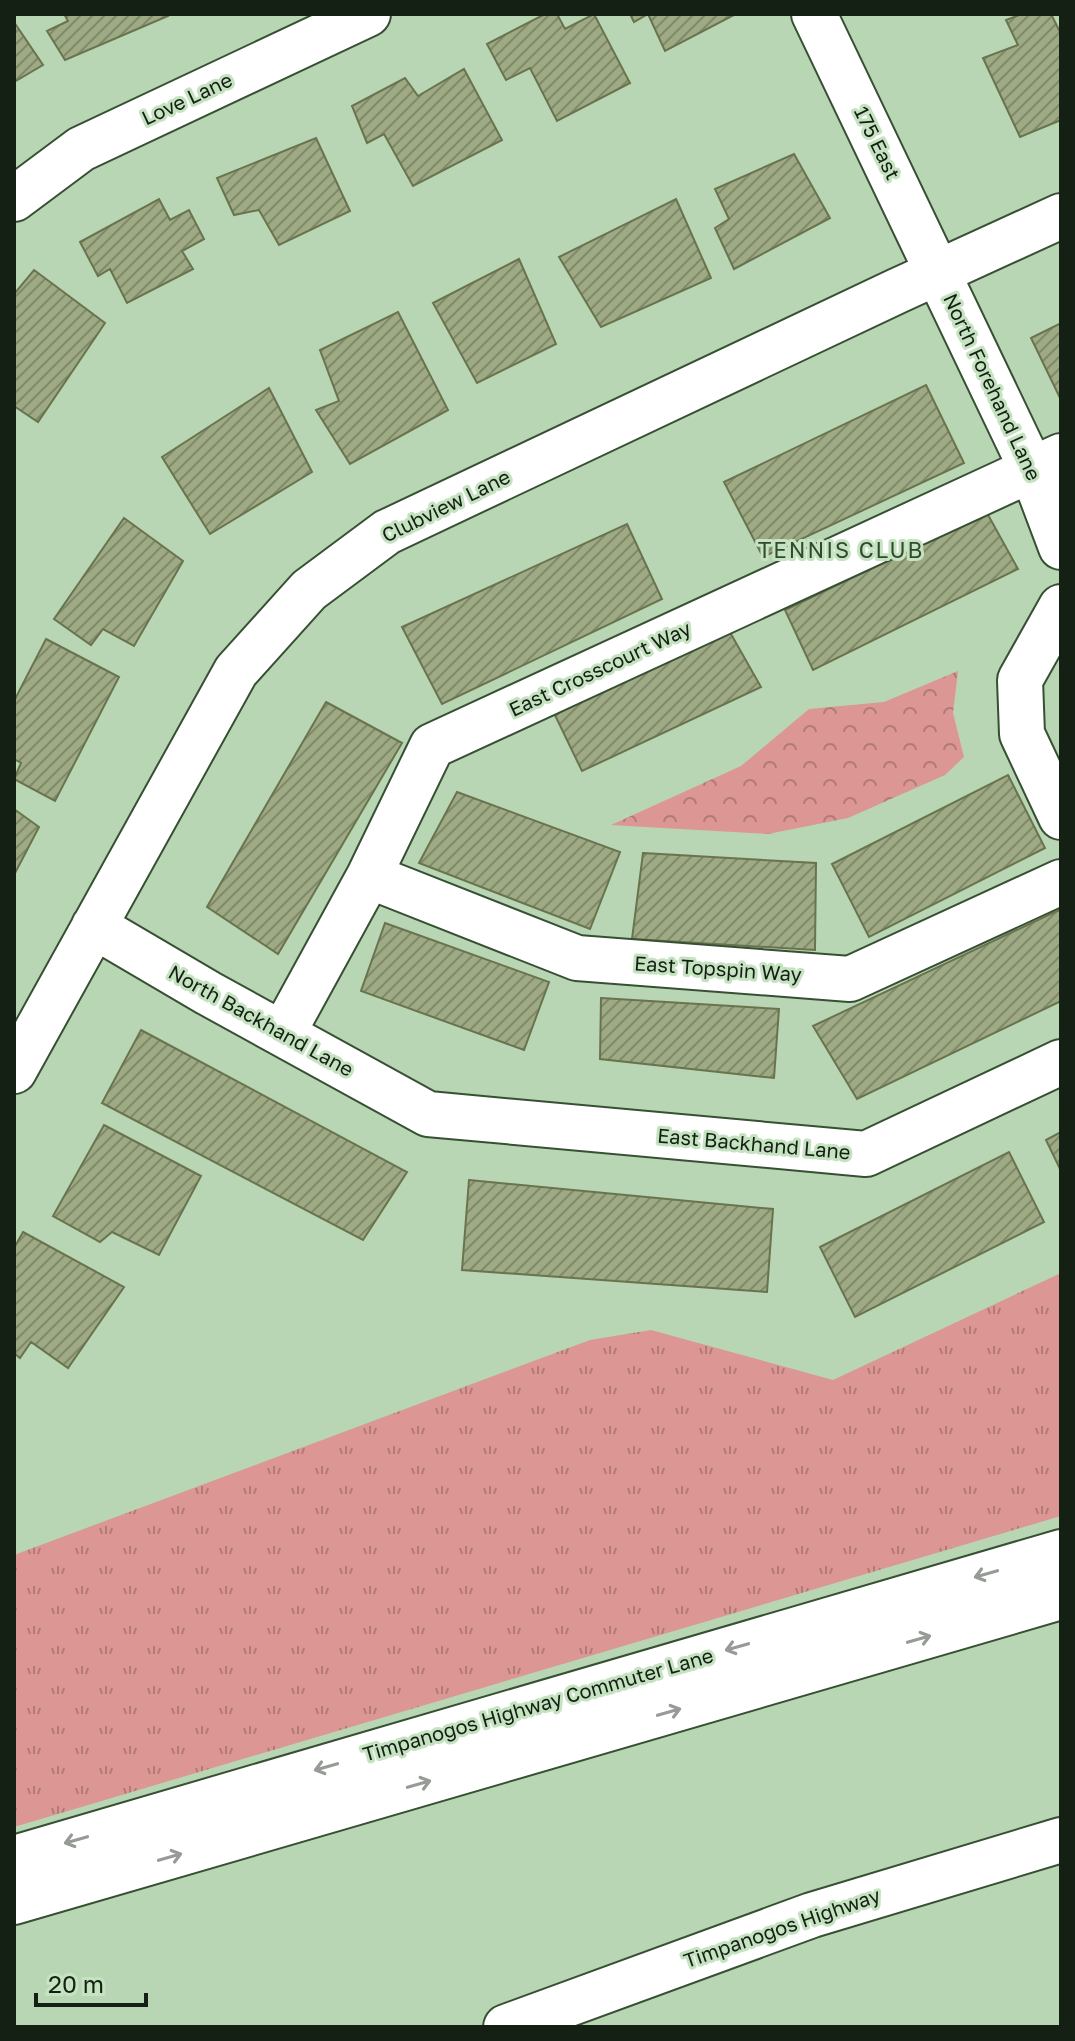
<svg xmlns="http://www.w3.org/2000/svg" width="1075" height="2041" font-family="'Golos Text',sans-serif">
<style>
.grass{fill:url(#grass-tufts)}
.forest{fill:url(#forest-crowns)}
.building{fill:url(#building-hatch);stroke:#69744f;stroke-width:2}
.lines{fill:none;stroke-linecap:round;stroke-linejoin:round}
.street-casing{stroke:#375033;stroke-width:48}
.primary-casing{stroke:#375033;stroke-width:48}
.street{stroke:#fff;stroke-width:44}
.primary{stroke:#fff;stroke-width:44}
.oneway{stroke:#969b95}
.labels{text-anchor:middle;stroke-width:6;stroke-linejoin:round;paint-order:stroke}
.street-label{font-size:20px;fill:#152014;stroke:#c5e3c1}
.neighbourhood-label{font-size:22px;letter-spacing:2px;fill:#314a2e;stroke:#c5e3c1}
</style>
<defs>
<pattern id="grass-tufts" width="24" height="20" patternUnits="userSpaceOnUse" patternTransform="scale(2)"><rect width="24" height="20" fill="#dc9693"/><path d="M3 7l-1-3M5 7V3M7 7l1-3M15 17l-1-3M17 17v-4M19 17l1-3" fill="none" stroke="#b17a77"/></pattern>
<pattern id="forest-crowns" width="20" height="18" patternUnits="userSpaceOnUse" patternTransform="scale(2)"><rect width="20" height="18" fill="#dc9693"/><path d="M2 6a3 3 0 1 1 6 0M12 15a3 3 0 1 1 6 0" fill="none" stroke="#b17a77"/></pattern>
<pattern id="building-hatch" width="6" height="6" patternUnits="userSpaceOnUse" patternTransform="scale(2)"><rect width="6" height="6" fill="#9eaa84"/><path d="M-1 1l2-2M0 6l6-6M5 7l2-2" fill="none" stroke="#808a6b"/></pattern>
</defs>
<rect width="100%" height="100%" fill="#b8d5b4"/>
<path class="grass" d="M 1061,1273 L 1061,1516 L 14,1827 L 14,1555 L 590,1340 L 651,1330 L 833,1380 Z"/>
<path class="forest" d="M 958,671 L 953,713 L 964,757 L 945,775 L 848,818 L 768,834 L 611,825 L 741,766 L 809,709 L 884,702 Z"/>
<path class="building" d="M 64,14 L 167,14 L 168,16 L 65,60 L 47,31 L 68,21 Z
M 545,14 L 557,14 L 565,29 L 594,14 L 630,83 L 557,121 L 530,68 L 506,80 L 487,44 Z
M 630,14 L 733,14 L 734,15 L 665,51 L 648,14 L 634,22 Z
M 1022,14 L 1051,14 L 1061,34 L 1061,120 L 1020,137 L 983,58 L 1018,45 L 1006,20 Z
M 14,22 L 43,65 L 14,82 Z
M 464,69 L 502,140 L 413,186 L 384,134 L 367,143 L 352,106 L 405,78 L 418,96 Z
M 316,138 L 350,211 L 279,245 L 259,210 L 234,215 L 217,178 Z
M 794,154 L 830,218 L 734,269 L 715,228 L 729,219 L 715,189 Z
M 159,199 L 170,220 L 189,210 L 204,239 L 182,251 L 193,269 L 127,303 L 110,269 L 98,276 L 80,242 Z
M 676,199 L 711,278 L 601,327 L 559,257 Z
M 519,259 L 556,344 L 477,383 L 433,303 Z
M 34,270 L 105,323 L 38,422 L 14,406 L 14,294 Z
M 398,312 L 448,410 L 350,464 L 316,410 L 339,401 L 320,350 Z
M 1061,323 L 1061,400 L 1031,338 Z
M 926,385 L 964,463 L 763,557 L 724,482 Z
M 269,388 L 312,472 L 210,534 L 162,457 Z
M 987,513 L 1018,569 L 813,670 L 785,610 Z
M 124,518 L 183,561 L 134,646 L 103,629 L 91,645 L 54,619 Z
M 627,524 L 662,599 L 442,704 L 402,627 Z
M 727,627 L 761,687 L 582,771 L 551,707 Z
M 46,639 L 119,677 L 55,801 L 14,779 L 21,763 L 14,759 L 14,701 Z
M 326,702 L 402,743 L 278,954 L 207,907 Z
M 1008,775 L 1045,848 L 869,937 L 832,864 Z
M 457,792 L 620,852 L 590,929 L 419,863 Z
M 14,809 L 39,827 L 14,875 Z
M 643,853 L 816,863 L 815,950 L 632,939 Z
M 1059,910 L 1061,915 L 1061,1001 L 857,1099 L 813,1026 Z
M 385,923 L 549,982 L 524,1050 L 361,991 Z
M 601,998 L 779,1009 L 774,1078 L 600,1059 Z
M 141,1030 L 407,1172 L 363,1240 L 102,1103 Z
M 104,1125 L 201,1176 L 159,1255 L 112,1232 L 100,1242 L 53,1216 Z
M 1061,1132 L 1061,1171 L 1046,1140 Z
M 1009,1152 L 1044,1222 L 855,1317 L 820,1247 Z
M 469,1180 L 773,1209 L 767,1292 L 462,1270 Z
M 23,1232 L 124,1287 L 68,1368 L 31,1342 L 20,1358 L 14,1353 L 14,1248 Z"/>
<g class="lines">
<defs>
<path id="street" d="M 814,14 L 1032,470 L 1061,547
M 14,199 L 81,149 L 368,14
M 1061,607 L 1020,680 L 1022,734 L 1061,817
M 369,876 L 577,958 L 850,979 L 1061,882
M 94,926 L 208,993 L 428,1114 L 866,1154 L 1061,1062
M 283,1033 L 369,876 L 432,746 L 1061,456
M 14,1071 L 236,671 L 309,590 L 387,532 L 897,291 L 1061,216"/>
<path id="primary" d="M 14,1858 L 1061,1552
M 14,1902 L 1061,1597
M 506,2027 L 812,1915 L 1061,1840"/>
</defs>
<use href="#street" class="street-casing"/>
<use href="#primary" class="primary-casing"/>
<use href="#street" class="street"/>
<use href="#primary" class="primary"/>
</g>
<defs><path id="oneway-shaft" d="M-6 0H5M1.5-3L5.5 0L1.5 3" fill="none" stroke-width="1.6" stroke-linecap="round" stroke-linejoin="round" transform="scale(2)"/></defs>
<g class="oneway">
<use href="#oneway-shaft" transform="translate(986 1574) rotate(164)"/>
<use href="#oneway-shaft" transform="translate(919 1639) rotate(-16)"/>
<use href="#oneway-shaft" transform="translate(737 1647) rotate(164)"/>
<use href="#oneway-shaft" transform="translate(669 1712) rotate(-16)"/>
<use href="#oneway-shaft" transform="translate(326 1767) rotate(164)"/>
<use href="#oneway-shaft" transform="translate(419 1784) rotate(-16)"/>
<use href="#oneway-shaft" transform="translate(76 1840) rotate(164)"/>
<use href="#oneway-shaft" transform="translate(170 1857) rotate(-16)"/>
</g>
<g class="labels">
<g class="street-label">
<text transform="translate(187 99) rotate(-25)" y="7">Love Lane</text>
<text transform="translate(877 143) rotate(64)" y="7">175 East</text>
<text transform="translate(992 387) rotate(65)" y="7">North Forehand Lane</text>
<text transform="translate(446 506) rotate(-26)" y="7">Clubview Lane</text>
<text transform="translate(600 669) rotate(-25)" y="7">East Crosscourt Way</text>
<text transform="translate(718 969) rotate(4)" y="7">East Topspin Way</text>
<text transform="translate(261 1021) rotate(29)" y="7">North Backhand Lane</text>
<text transform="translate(754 1144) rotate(5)" y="7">East Backhand Lane</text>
<text transform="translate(538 1705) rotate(-16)" y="7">Timpanogos Highway Commuter Lane</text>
<text transform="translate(782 1928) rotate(-19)" y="7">Timpanogos Highway</text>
</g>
<g class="neighbourhood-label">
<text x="841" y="558">TENNIS CLUB</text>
</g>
</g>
<rect width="1075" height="2041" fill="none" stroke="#152014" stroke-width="32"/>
<path d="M36 1993v12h110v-12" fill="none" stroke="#152014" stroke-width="4"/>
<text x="48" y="1993" font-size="24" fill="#152014" stroke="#c5e3c1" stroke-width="6" paint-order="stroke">20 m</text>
</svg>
